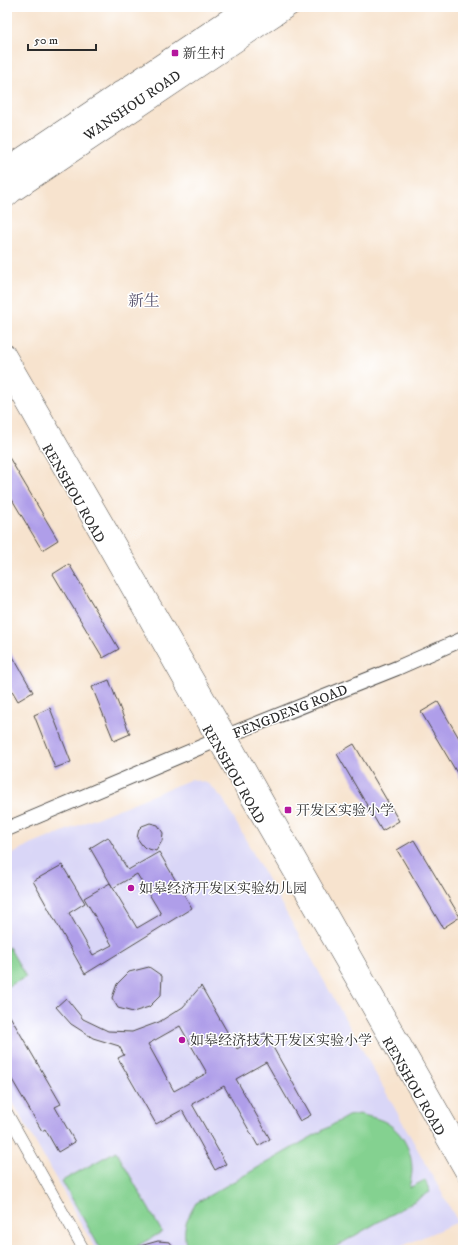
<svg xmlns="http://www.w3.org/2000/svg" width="470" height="1257" font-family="'IM FELL DW Pica','Noto Serif SC',serif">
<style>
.built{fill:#d9d6f7}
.green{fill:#84d190;stroke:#587e5e}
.building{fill:#af9ee9;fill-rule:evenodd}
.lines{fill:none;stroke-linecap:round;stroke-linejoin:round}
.minor-casing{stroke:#4a4743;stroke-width:12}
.tertiary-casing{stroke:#4a4743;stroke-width:16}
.secondary-casing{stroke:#4a4743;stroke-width:16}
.minor{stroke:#fff;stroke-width:11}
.tertiary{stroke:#fff;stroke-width:14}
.secondary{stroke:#fff;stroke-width:15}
.poi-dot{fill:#b5179e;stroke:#fff;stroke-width:1.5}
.labels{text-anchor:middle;stroke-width:3;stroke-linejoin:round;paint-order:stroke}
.poi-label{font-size:14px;fill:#2b2b2b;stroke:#fff;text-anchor:start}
.street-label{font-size:14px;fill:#2b2b2b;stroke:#fff}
.quarter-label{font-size:16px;fill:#59536e;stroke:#fff}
</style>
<rect width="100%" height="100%" fill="#fff"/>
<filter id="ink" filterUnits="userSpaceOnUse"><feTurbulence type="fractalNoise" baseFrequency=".025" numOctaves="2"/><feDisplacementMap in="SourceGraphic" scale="8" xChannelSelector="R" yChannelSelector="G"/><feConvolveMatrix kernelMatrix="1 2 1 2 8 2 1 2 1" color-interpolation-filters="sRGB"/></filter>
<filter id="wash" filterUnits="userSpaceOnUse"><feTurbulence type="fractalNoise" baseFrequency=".012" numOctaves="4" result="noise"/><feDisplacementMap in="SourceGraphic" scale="16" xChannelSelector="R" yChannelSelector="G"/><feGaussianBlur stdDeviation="0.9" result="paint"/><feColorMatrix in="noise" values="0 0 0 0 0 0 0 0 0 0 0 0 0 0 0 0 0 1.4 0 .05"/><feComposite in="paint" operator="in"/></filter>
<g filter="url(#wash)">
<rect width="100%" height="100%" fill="#f7e3ce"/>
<path class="built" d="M 192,779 L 209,784 L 223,799 L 458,1222 L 393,1250 L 96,1250 L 7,1092 L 7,858 L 23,848 Z"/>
<path class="green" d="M 9,947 L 26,977 L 7,987 L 7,948 Z
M 360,1114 C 369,1117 379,1118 387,1123 C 403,1133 412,1151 412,1170 C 412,1176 410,1182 409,1188 L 425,1180 L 430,1192 L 330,1250 L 187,1250 C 182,1228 185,1222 196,1203 L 348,1116 Z
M 116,1151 L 162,1232 L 130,1250 L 101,1250 L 62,1181 Z"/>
<g id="blocks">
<path class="building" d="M 7,454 L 58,540 L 42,550 L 7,491 Z
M 69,564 L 119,649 L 103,658 L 53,574 Z
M 7,646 L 33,692 L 18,701 L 7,682 Z
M 109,680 L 130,734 L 114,741 L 92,687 Z
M 438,702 L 463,745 L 463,783 L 421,712 Z
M 50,708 L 71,762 L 55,768 L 34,715 Z
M 354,744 L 399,821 L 382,831 L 337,754 Z
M 150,823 L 158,825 L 163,833 L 162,841 L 156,851 L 145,848 L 142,845 L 137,838 L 139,829 L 142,826 Z
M 108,837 L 128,870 L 159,852 L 192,908 L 85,974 L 33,881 L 62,865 L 85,903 L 69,913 L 93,955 L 112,945 L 84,898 L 110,883 L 137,928 L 161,914 L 137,874 L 113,888 L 90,848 Z
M 414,840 L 460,917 L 443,928 L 397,850 Z
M 149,967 L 162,976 L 161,995 L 149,1007 L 133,1012 L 118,1008 L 112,998 L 117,984 L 129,972 Z
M 201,986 L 237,1049 L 265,1033 L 311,1115 L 300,1121 L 266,1062 L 236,1079 L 270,1139 L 258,1146 L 224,1086 L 192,1104 L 226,1164 L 215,1170 L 182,1110 L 156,1124 L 118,1058 L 124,1055 L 119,1046 L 93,1038 L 71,1024 L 56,1007 L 66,998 L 83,1019 L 108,1031 L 132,1032 L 159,1022 L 183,1007 ZM 180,1026 L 207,1073 L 174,1091 L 148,1044 Z
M 7,1011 L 61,1104 L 55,1107 L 75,1142 L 58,1152 L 45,1129 L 42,1131 L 7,1071 Z
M 158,1241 L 170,1242 L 175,1250 L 133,1250 L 133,1248 Z"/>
</g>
</g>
<g filter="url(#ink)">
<use href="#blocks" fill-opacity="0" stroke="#4a4743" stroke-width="1"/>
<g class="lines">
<defs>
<path id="minor" d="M 7,162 L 238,7
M 7,203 L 15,196 L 296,7
M 7,1113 L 84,1250"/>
<path id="tertiary" d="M 7,829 L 229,735 L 397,668 L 463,639"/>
<path id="secondary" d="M 7,175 L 257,7
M 7,190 L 277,7
M 7,352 L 229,735 L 463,1149
M 7,374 L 215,741 L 363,997 L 463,1173"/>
</defs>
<use href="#minor" class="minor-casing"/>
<use href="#tertiary" class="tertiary-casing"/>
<use href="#secondary" class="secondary-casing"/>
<use href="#minor" class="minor"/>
<use href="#tertiary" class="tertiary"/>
<use href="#secondary" class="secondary"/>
</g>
</g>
<g class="poi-dot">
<rect x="171" y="49" width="8" height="8" rx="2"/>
<rect x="284" y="806" width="8" height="8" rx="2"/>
<circle cx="131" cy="888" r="4"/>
<circle cx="182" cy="1040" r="4"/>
</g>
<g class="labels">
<g class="poi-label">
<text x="183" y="58">新生村</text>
<text x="296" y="815">开发区实验小学</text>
<text x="139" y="893">如皋经济开发区实验幼儿园</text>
<text x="190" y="1045">如皋经济技术开发区实验小学</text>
</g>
<g class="street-label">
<text transform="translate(132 105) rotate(-34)" y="5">WANSHOU ROAD</text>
<text transform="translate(74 493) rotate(60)" y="5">RENSHOU ROAD</text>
<text transform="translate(290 711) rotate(-22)" y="5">FENGDENG ROAD</text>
<text transform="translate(234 774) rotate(60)" y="5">RENSHOU ROAD</text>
<text transform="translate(414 1086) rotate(60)" y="5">RENSHOU ROAD</text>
</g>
<g class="quarter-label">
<text x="144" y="306">新生</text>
</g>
</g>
<rect width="470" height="1257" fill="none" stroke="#fff" stroke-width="24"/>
<path d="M28 44v6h68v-6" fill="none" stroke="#2b2b2b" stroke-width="2"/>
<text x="34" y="44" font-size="12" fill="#2b2b2b" stroke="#ffffff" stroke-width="3" paint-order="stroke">50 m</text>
</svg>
